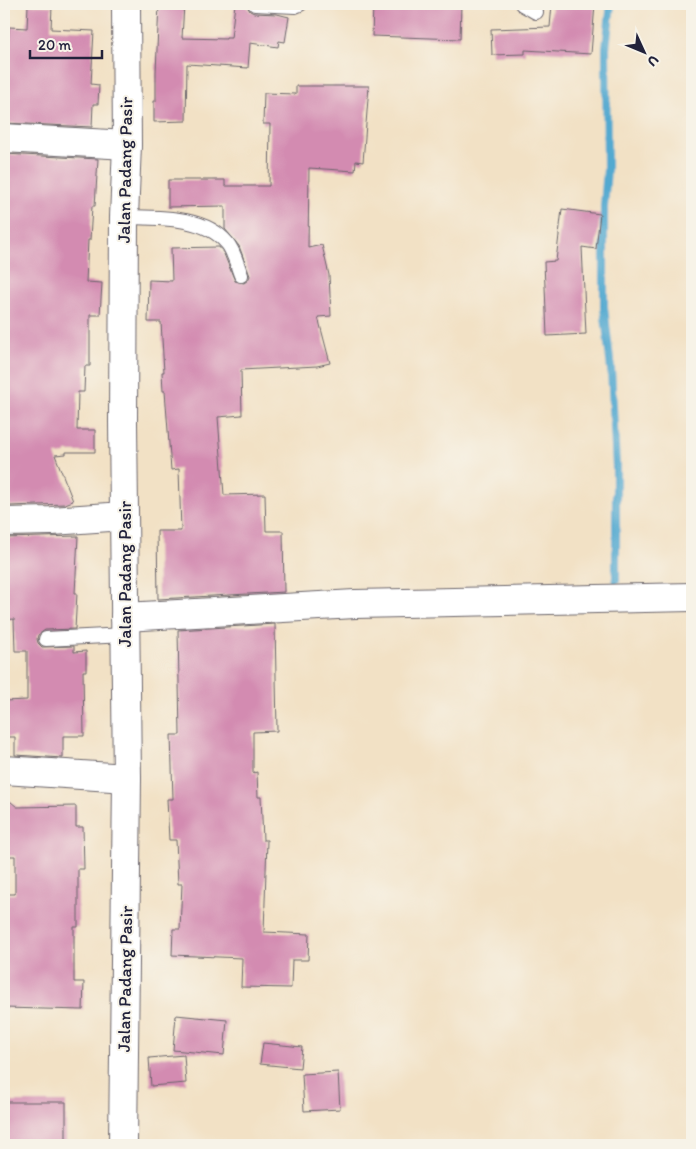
<svg xmlns="http://www.w3.org/2000/svg" width="696" height="1149" font-family="Itim,sans-serif">
<style>
.lines{fill:none;stroke-linecap:round;stroke-linejoin:round}
.stream{stroke:#53a9d0;stroke-width:8}
.building{fill:#d38bb1}
.service-casing{stroke:#6b656b;stroke-width:16}
.minor-casing{stroke:#6b656b;stroke-width:30}
.trunk-casing{stroke:#6b656b;stroke-width:30}
.service{stroke:#fff;stroke-width:14}
.minor{stroke:#fff;stroke-width:28}
.trunk{stroke:#fff;stroke-width:28}
.labels{text-anchor:middle;stroke-width:4;stroke-linejoin:round;paint-order:stroke}
.street-label{font-size:18px;fill:#22223b;stroke:#f7f3e8}
</style>
<rect width="100%" height="100%" fill="#f7f3e8"/>
<filter id="ink" filterUnits="userSpaceOnUse"><feTurbulence type="fractalNoise" baseFrequency=".02" numOctaves="2"/><feDisplacementMap in="SourceGraphic" scale="10" xChannelSelector="R" yChannelSelector="G"/><feConvolveMatrix kernelMatrix="1 2 1 2 8 2 1 2 1" color-interpolation-filters="sRGB"/></filter>
<filter id="wash" filterUnits="userSpaceOnUse"><feTurbulence type="fractalNoise" baseFrequency=".0096" numOctaves="4" result="noise"/><feDisplacementMap in="SourceGraphic" scale="20" xChannelSelector="R" yChannelSelector="G"/><feGaussianBlur stdDeviation="1.12" result="paint"/><feColorMatrix in="noise" values="0 0 0 0 0 0 0 0 0 0 0 0 0 0 0 0 0 1.4 0 .05"/><feComposite in="paint" operator="in"/></filter>
<g filter="url(#wash)">
<rect width="100%" height="100%" fill="#f2e1c5"/>
<g class="lines">
<path class="stream" d="M 611,4 L 606,48 L 607,169 L 604,207 L 604,307 L 611,369 L 616,466 L 616,580"/>
</g>
<g id="blocks">
<path class="building" d="M 159,4 L 184,4 L 182,38 L 226,39 L 226,38 L 231,38 L 235,4 L 247,6 L 250,11 L 254,13 L 277,14 L 289,17 L 285,42 L 279,41 L 278,47 L 250,43 L 248,68 L 187,64 L 186,121 L 154,122 L 154,101 L 156,101 L 156,72 Z
M 373,4 L 461,4 L 460,39 L 372,36 Z
M 552,4 L 595,4 L 591,54 L 525,50 L 525,54 L 492,55 L 491,29 L 550,27 Z
M 28,5 L 52,6 L 51,29 L 94,31 L 91,84 L 99,85 L 98,104 L 93,104 L 92,127 L 4,123 L 4,81 L 7,81 L 9,27 L 27,28 Z
M 296,86 L 369,86 L 363,162 L 356,161 L 355,171 L 309,168 L 308,248 L 322,245 L 329,275 L 331,316 L 318,317 L 330,363 L 317,366 L 241,370 L 242,415 L 218,417 L 224,495 L 265,494 L 266,531 L 283,531 L 284,592 L 158,599 L 157,531 L 181,531 L 179,469 L 171,470 L 165,391 L 163,391 L 162,372 L 164,372 L 161,322 L 148,322 L 149,280 L 172,281 L 171,248 L 219,247 L 224,254 L 235,281 L 244,283 L 248,280 L 250,276 L 239,246 L 225,229 L 225,206 L 168,207 L 168,180 L 225,180 L 225,186 L 269,186 L 270,124 L 263,124 L 264,93 L 296,94 Z
M 4,154 L 98,159 L 95,206 L 92,206 L 90,240 L 88,240 L 86,282 L 102,283 L 100,315 L 90,315 L 90,366 L 85,366 L 84,392 L 78,392 L 77,430 L 95,430 L 95,452 L 66,452 L 66,454 L 55,455 L 73,501 L 65,504 L 10,506 L 4,489 Z
M 562,209 L 600,214 L 596,249 L 582,247 L 586,334 L 547,336 L 544,262 L 556,261 Z
M 78,536 L 75,593 L 77,593 L 75,629 L 45,630 L 38,635 L 37,639 L 38,643 L 42,647 L 74,646 L 74,652 L 86,651 L 86,671 L 83,671 L 84,736 L 63,736 L 63,758 L 15,755 L 15,737 L 4,737 L 4,701 L 27,700 L 27,651 L 15,651 L 14,619 L 4,620 L 4,538 Z
M 275,624 L 277,731 L 253,732 L 253,773 L 257,772 L 258,797 L 261,797 L 263,840 L 267,840 L 264,932 L 309,934 L 308,960 L 292,960 L 291,988 L 241,987 L 242,958 L 172,955 L 173,929 L 180,929 L 182,884 L 178,884 L 176,840 L 169,840 L 167,799 L 173,799 L 171,735 L 180,735 L 178,630 Z
M 4,796 L 17,807 L 76,806 L 76,827 L 83,827 L 84,869 L 78,869 L 78,927 L 74,927 L 74,982 L 84,982 L 83,1010 L 4,1008 L 4,894 L 15,894 L 15,856 L 4,856 Z
M 176,1015 L 227,1020 L 224,1055 L 173,1050 Z
M 263,1043 L 302,1047 L 300,1068 L 260,1064 Z
M 184,1055 L 186,1083 L 151,1086 L 149,1058 Z
M 338,1072 L 340,1109 L 304,1111 L 302,1074 Z
M 4,1102 L 66,1102 L 66,1145 L 4,1145 Z"/>
</g>
</g>
<g filter="url(#ink)">
<use href="#blocks" fill-opacity="0" stroke="#6b656b" stroke-width="1"/>
<g class="lines">
<defs>
<path id="service" d="M 255,4 L 295,6 L 300,4
M 522,4 L 536,12
M 124,217 C 157,218 204,215 227,243 C 234,251 237,265 241,275
M 46,639 L 125,635"/>
<path id="minor" d="M 4,138 L 127,145
M 4,522 L 52,521 L 124,516
M 125,617 L 355,604 L 692,597
M 4,770 L 127,778"/>
<path id="trunk" d="M 123,1145 L 127,778 L 123,422 L 124,217 L 127,145 L 126,4"/>
</defs>
<use href="#service" class="service-casing"/>
<use href="#minor" class="minor-casing"/>
<use href="#trunk" class="trunk-casing"/>
<use href="#service" class="service"/>
<use href="#minor" class="minor"/>
<use href="#trunk" class="trunk"/>
</g>
</g>
<g class="labels">
<g class="street-label">
<text transform="translate(125 170) rotate(-89)" y="6">Jalan Padang Pasir</text>
<text transform="translate(125 574) rotate(-90)" y="6">Jalan Padang Pasir</text>
<text transform="translate(125 979) rotate(-89)" y="6">Jalan Padang Pasir</text>
</g>
</g>
<rect width="696" height="1149" fill="none" stroke="#f7f3e8" stroke-width="20"/>
<g transform="translate(644 52) rotate(134)" stroke="#f7f3e8" stroke-width="4" paint-order="stroke">
<path d="M0-4L9 19L0 12L-9 19Z" fill="#22223b"/>
<text y="-8" font-size="14" font-weight="bold" text-anchor="middle" fill="#22223b">U</text>
</g>
<path d="M30 50v8h72v-8" fill="none" stroke="#22223b" stroke-width="2.5"/>
<text x="38" y="50" font-size="15" fill="#22223b" stroke="#f7f3e8" stroke-width="4" paint-order="stroke">20 m</text>
</svg>
